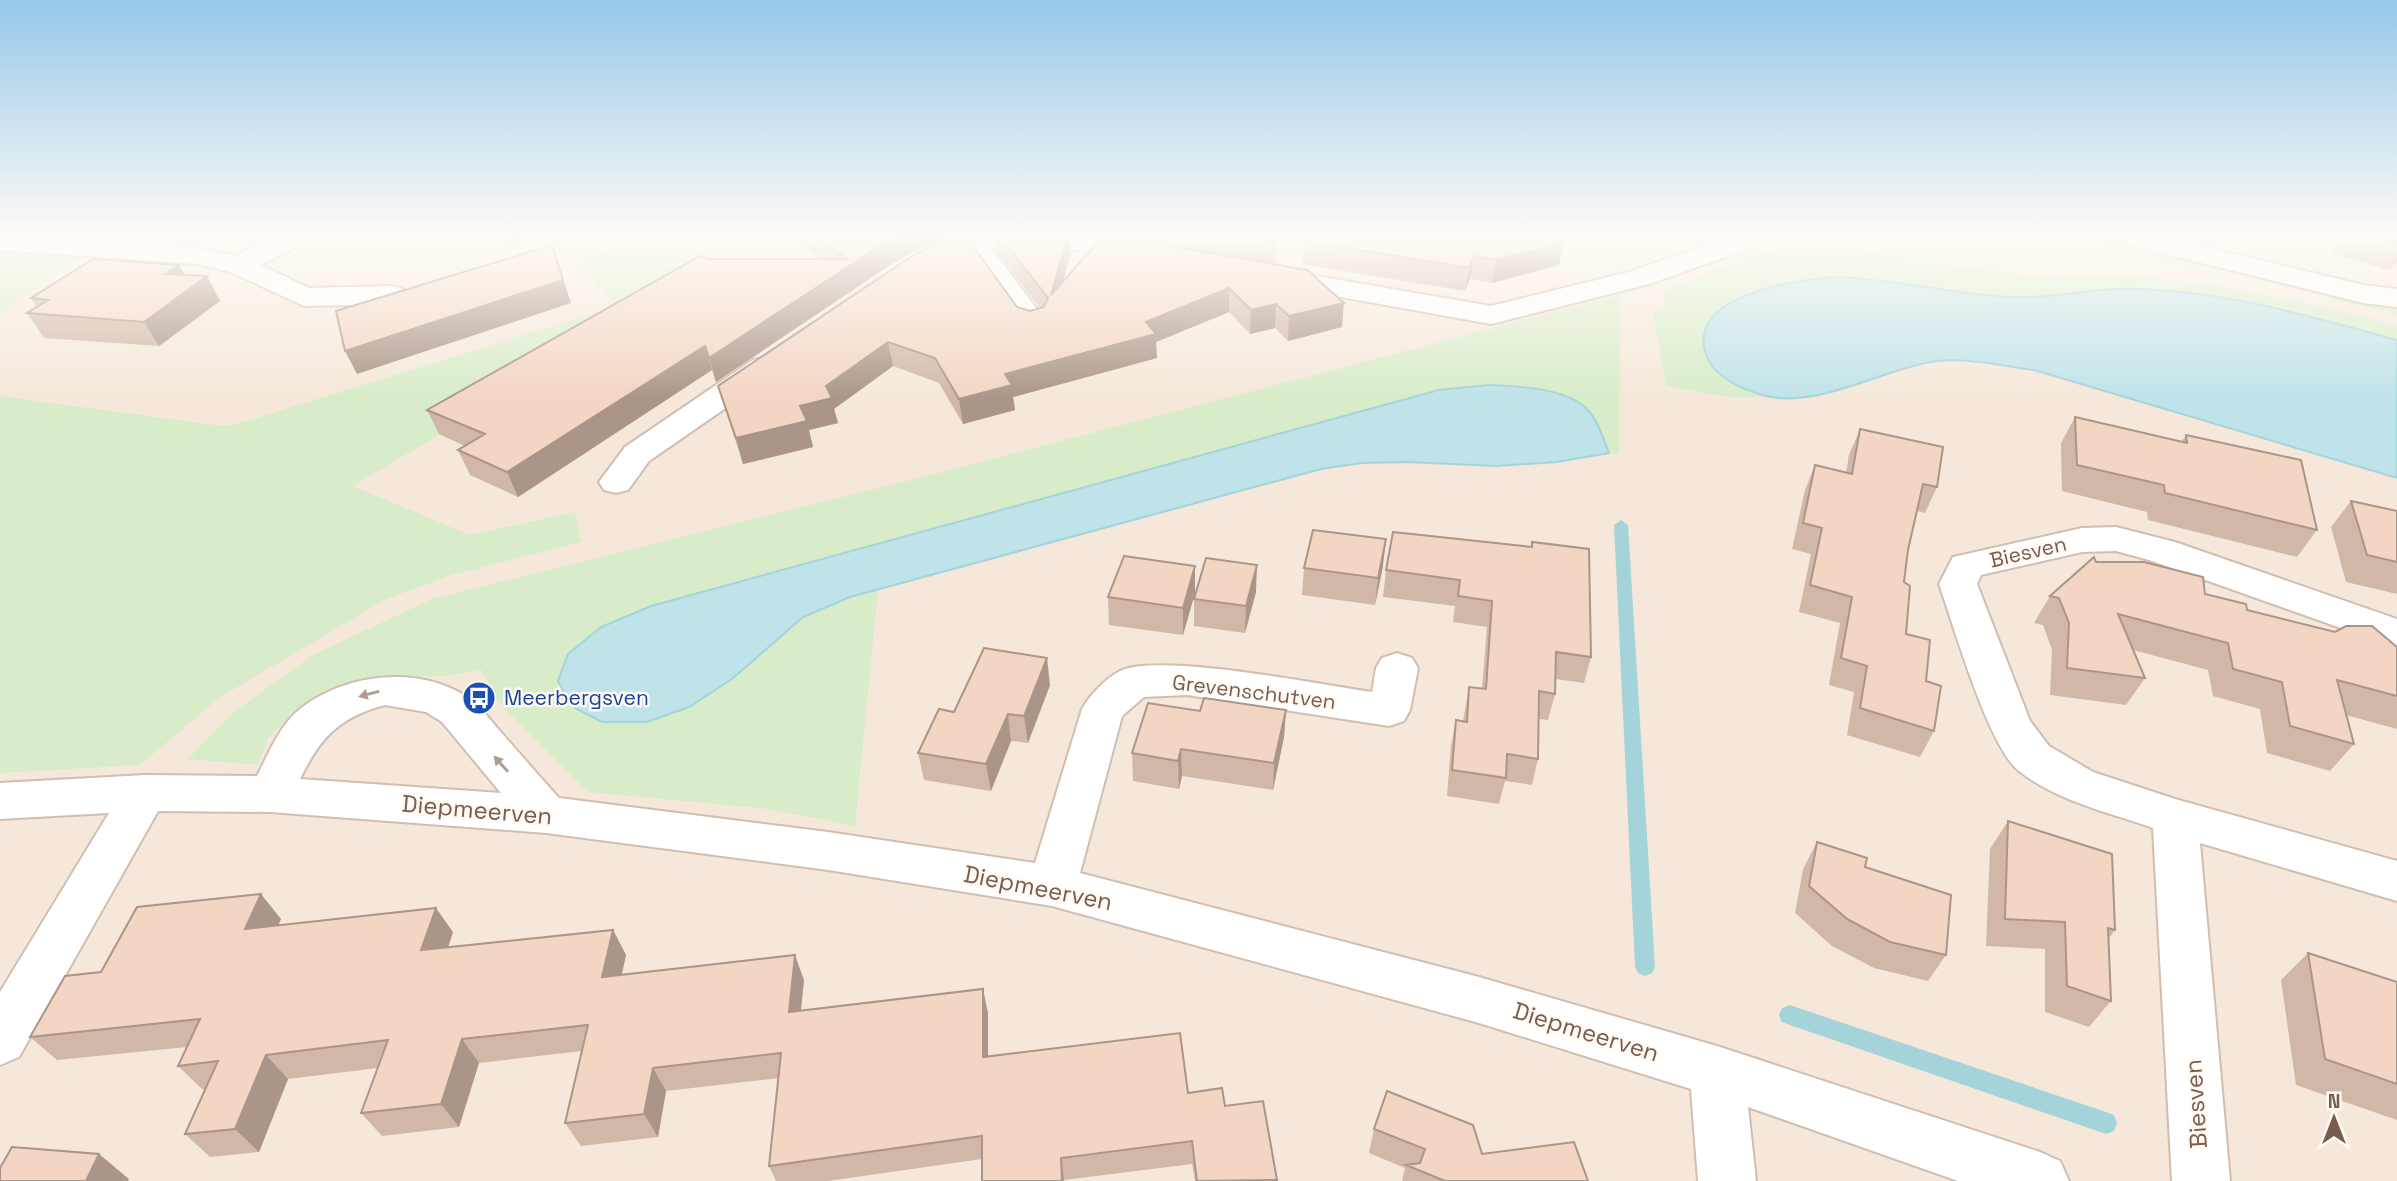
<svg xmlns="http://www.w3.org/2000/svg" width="2397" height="1181" font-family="'Space Grotesk',sans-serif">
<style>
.residential{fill:#f5e8da}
.green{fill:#d8ecc9}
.water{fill:#bfe3e8;stroke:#a5d3da;stroke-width:2}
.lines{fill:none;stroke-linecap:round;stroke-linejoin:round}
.stream{fill:#a5d3da;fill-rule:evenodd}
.minor-casing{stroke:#d1beb0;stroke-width:4}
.minor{fill:#fff;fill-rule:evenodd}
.wall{fill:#d1b7a8}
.shaded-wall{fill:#aa9588}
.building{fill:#f3d5c3;stroke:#aa9588;stroke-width:2}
.oneway{fill:#af9d94}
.labels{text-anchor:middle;stroke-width:5;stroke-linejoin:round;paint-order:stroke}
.street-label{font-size:21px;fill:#7a5c4d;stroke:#fffaf3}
.transit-label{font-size:21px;fill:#164399;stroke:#fffaf3;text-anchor:start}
.near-street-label{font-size:24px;fill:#7a5c4d;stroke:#fffaf3}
</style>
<rect width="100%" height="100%" fill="#fdf6ec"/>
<path class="residential" d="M 0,235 L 2397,235 L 2397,1181 L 0,1181 Z"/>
<path class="green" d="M 659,235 L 776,235 L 353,486 L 470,535 L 575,512 L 581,542 L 452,575 L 386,599 L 219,698 L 140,765 L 0,773 L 0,396 L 222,426 L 237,424 L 617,306 L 575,261 Z
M 1625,235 L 1713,235 L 1639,263 L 1619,252 Z
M 1818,235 L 2096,235 L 2202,262 L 2224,270 L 2142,260 L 2032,260 Z
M 1810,241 C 1887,255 1964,270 2041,276 C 2078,278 2116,272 2153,277 C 2235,287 2317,304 2397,326 L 2397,340 C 2312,317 2225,291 2137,289 C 2094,288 2052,299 2009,297 C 1908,291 1832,254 1733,302 L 1732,383 L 1764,396 C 1730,400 1699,393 1666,385 L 1653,313 L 1665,307 L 1663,292 L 1744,258 Z
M 0,248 L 82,256 L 0,313 Z
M 2226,268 L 2397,305 L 2397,316 L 2243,274 Z
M 1620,295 L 1619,454 L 1609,453 L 1597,422 L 1525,386 L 1489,385 L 1439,390 L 651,606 L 601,627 L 689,707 L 732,679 L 803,617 L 850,597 L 878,589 L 855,826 L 768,809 L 588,792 L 494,698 L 482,670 L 446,676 L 384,678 L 343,686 L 294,711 L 268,739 L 258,765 L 188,759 L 231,714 L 313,655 L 432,599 L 939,473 Z"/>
<path class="water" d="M 1836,277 C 1894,279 1951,294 2010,297 C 2053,299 2095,287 2137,289 C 2226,291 2312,317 2397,340 L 2397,478 L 2034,370 C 2003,366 1969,358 1938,361 C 1886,367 1816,411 1762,395 C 1742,389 1715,377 1707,357 C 1682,295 1797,280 1836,277 Z
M 1489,385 C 1517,386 1565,388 1586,408 C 1598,420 1603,438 1609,453 L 1557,462 L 1496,466 L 1408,462 L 1362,463 L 1321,469 L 850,597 L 803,617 L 732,679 L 689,707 L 647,722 L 602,722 L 573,707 L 558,681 L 568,654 L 601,627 L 651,606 L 1439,390 Z"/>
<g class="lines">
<path class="stream" d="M 1621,520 L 1628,525 L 1655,967 L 1652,973 L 1645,976 L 1638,973 L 1635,967 L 1614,525 Z
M 1790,1005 L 2106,1112 L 2114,1115 L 2117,1123 L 2114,1131 L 2106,1134 L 1790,1025 L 1782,1022 L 1779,1015 L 1782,1008 Z"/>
<defs>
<path id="minor" d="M 0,235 L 140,242 L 197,248 L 236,256 L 277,235 L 311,235 L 308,241 L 261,265 L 309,288 L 393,286 L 403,289 L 407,295 L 403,301 L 393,304 L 304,306 L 231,272 L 197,264 L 0,250 Z
M 972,235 L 1086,235 L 1157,248 L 1161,254 L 1157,260 L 1147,262 C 1096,253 1043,241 991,248 L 1048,324 L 1044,330 L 1033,333 L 1022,330 L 967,253 L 932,268 L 922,270 L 912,268 L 908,262 C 920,245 952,240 972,235 Z
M 1735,235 L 1774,235 L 1771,241 L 1649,284 L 1491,324 L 1275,285 L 1265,283 L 1261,277 L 1265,271 L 1275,269 L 1491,306 L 1629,272 Z
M 2109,235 L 2155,235 L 2363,285 L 2397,289 L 2397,307 L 2363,303 L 2122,243 L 2112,241 Z
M 764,358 L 775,360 L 780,367 L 775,374 L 649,461 L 628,490 L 616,493 L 604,490 L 599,482 L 625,447 L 753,360 Z
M 2116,527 L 2175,542 L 2397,619 L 2397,648 L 2149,560 L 2116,551 L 2082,552 L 1981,575 L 1977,584 L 2030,721 L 2049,746 L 2093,772 L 2175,799 L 2397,861 L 2397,901 L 2200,843 L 2230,1181 L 2172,1181 L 2153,828 C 2108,812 2057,801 2019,771 C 1988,746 1954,626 1939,584 L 1953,557 L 2082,528 Z
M 1397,653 L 1412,658 L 1418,668 L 1410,710 L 1404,721 L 1389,726 L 1187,695 L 1144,697 L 1122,716 L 1080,873 L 1479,977 L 1717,1046 L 2040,1152 L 2060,1161 L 2069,1181 L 1958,1181 L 1748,1107 L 1756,1181 L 1698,1181 L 1691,1089 L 1479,1023 L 1052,906 L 828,870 L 546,833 L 270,812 L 158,811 L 19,1057 L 0,1065 L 0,992 L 109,813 L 0,819 L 0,783 L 145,775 L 257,776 C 269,753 279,726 300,709 C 345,673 421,664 470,699 C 481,707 490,720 499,730 C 519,753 539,776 559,798 L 828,832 L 1035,863 L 1082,709 C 1090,695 1105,679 1120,671 C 1158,652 1323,685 1372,692 L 1376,668 L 1382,658 ZM 385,705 L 426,712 L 442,722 L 501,793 L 300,779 C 320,738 339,717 385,705 Z"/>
</defs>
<use href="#minor" class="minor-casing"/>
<use href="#minor" class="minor"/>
</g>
<path class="wall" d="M 790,235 L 965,235 L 1017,307 L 1030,311 L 1040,308 L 996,251 L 994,235 L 1070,235 L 1071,251 L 1063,281 L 1122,237 L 1122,235 L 1269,235 L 1277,242 L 1276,264 L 1342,327 L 1288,341 L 1275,328 L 1250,334 L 1229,312 L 1156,342 L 1157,358 L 1013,397 L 1015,410 L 963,424 L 939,383 L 893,366 L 834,409 L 838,423 L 809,430 L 813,447 L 743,464 L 718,386 L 937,242 L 926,245 L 887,267 L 716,382 L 712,370 L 518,497 L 470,475 L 458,450 L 465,446 L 439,434 L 427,410 L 710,259 L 821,259 Z
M 1308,235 L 1559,265 L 1492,283 L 1470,279 L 1465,291 L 1303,264 L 1304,241 Z
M 2341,235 L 2397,235 L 2397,261 L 2388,270 L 2330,252 Z
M 185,275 L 207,276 L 220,301 L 159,346 L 44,338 L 27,313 L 37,307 L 31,298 Z
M 2075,417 L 2182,441 L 2186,435 L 2317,530 L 2297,557 L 2148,520 L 2147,512 L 2062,491 L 2061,443 Z
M 1860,429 L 1937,487 L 1925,513 L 1917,511 L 1908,550 L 1904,582 L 1906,634 L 1926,681 L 1934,731 L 1920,757 L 1847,735 L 1854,692 L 1829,685 L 1840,623 L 1799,612 L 1811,554 L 1792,549 L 1805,490 L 1815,465 L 1846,473 L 1849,455 Z
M 2351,501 L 2397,511 L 2397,594 L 2346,582 L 2331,527 Z
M 1532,542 L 1591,657 L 1584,683 L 1556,679 L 1555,694 L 1548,720 L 1539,719 L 1538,759 L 1532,785 L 1505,781 L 1499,804 L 1447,796 L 1451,746 L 1456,720 L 1463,721 L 1469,687 L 1482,689 L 1487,627 L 1453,622 L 1455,606 L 1383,597 L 1386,570 L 1531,547 Z
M 2096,562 L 2205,594 L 2247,610 L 2397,647 L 2397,729 L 2346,715 L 2354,744 L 2330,771 L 2267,753 L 2260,709 L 2213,696 L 2208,670 L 2133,650 L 2145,678 L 2126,705 L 2050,695 L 2052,650 L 2043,625 L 2034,623 L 2050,596 Z
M 1195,566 L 1195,593 L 1183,635 L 1109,625 L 1108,597 Z
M 1383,566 L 1375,605 L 1302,595 L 1304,568 Z
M 1256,592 L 1245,633 L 1194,626 L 1194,599 Z
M 1050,685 L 1028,743 L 1011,741 L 991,791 L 924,780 L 918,753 L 954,712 Z
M 1286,710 L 1284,737 L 1273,790 L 1182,776 L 1179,789 L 1133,781 L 1132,753 L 1200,711 Z
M 2008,821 L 2115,930 L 2109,938 L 2111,1001 L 2089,1027 L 2045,1012 L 2045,949 L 1986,946 L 1990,849 Z
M 1817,842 L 1865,867 L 1946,955 L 1928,981 L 1874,968 L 1832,946 L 1795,913 L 1803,869 Z
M 281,919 L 278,925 L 453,932 L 448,947 L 613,930 L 626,955 L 621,975 L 804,980 L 801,1011 L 988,1013 L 988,1056 L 1188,1093 L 1225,1106 L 1263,1101 L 1277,1181 L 1195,1181 L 1192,1164 L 1064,1180 L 982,1159 L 828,1181 L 776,1181 L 769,1166 L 779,1078 L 666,1091 L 658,1137 L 581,1146 L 565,1123 L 582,1051 L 479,1063 L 459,1127 L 382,1136 L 361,1113 L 378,1068 L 288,1079 L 259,1152 L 210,1157 L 185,1134 L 205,1089 L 202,1089 L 178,1066 L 187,1047 L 57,1060 L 30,1037 L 101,972 Z
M 2308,953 L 2397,982 L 2397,1120 L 2296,1085 L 2281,980 Z
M 1374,1129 L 1482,1154 L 1588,1181 L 1402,1181 L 1405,1168 L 1369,1153 Z"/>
<path class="shaded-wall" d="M 505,235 L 536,235 L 508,244 Z
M 899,235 L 964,235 L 926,245 L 887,267 L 716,382 L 709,358 L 883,244 Z
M 1068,235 L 1070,235 L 1071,251 L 1053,319 L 1051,295 Z
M 1564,243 L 1559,265 L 1492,283 L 1496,260 Z
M 552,245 L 571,303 L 357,374 L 345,351 Z
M 1474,256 L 1470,279 L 1465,291 L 1469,268 Z
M 2397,257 L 2397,261 L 2388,270 Z
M 179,265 L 192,287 L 207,276 L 220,301 L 159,346 L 144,322 L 166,274 Z
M 1229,288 L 1229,312 L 1156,342 L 1157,358 L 1013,397 L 1015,410 L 963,424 L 959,399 L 1005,374 L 1146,322 Z
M 1344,303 L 1342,327 L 1288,341 L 1289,316 Z
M 1276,304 L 1275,328 L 1250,334 L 1251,310 Z
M 888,342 L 893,366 L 834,409 L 838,423 L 809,430 L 813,447 L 743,464 L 736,438 L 800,406 Z
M 705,346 L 712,370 L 518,497 L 507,472 Z
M 1386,539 L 1383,566 L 1375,605 L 1378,578 Z
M 1257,565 L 1256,592 L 1245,633 L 1246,606 Z
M 1195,566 L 1195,593 L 1183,635 L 1183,608 Z
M 1047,658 L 1050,685 L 1028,743 L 1024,716 Z
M 1286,710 L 1284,737 L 1273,790 L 1274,763 Z
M 1008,714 L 1011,741 L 991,791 L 986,764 Z
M 1181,749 L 1182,776 L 1179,789 L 1178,761 Z
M 261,894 L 281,919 L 266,953 L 245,929 Z
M 436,908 L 453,932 L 439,974 L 421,950 Z
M 613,930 L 626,955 L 616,1002 L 602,977 Z
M 795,955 L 804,980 L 798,1036 L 789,1012 Z
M 983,989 L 988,1013 L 988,1080 L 983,1057 Z
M 462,1039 L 479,1063 L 459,1127 L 441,1104 Z
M 266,1055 L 288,1079 L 259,1152 L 235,1129 Z
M 653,1068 L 666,1091 L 658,1137 L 644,1114 Z
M 99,1154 L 129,1179 L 128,1181 L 86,1181 Z
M 1061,1158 L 1064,1181 L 1062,1181 Z"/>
<path class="building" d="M 815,235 L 899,235 L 883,244 L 709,358 L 705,346 L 507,472 L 458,450 L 485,434 L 427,410 L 700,256 L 710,259 L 847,259 Z
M 957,235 L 965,235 L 1017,307 L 1030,311 L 1044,307 L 1048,298 L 999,235 L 1068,235 L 1051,295 L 1104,235 L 1110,235 L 1307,270 L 1344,303 L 1289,316 L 1276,304 L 1251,310 L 1229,288 L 1146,322 L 1156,334 L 1005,374 L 1012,385 L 959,399 L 935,358 L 888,342 L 826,386 L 832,398 L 800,406 L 807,421 L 736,438 L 718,386 L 906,260 L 939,241 Z
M 1238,235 L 1269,235 L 1277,242 Z
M 1308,235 L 1552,235 L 1564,243 L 1496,260 L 1474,256 L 1469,268 L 1304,241 Z
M 2366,235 L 2397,235 L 2397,244 Z
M 552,245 L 563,280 L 345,351 L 336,311 Z
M 93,259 L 179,265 L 166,274 L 207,276 L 144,322 L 27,313 L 48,300 L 31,298 Z
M 2075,417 L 2187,443 L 2186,435 L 2301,460 L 2317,530 L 2165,493 L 2164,485 L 2077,465 Z
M 1860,429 L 1943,447 L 1937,487 L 1923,484 L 1908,550 L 1904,582 L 1910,586 L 1906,634 L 1930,640 L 1926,681 L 1941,686 L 1934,731 L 1860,708 L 1867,666 L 1841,658 L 1852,597 L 1810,585 L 1822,528 L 1803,523 L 1815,465 L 1852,474 Z
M 2351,501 L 2397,511 L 2397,562 L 2367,555 Z
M 1313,530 L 1386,539 L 1378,578 L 1304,568 Z
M 1393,532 L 1532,547 L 1532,542 L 1589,549 L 1591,657 L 1556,652 L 1555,694 L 1539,691 L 1538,759 L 1507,754 L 1506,778 L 1452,770 L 1456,720 L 1467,722 L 1469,687 L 1486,689 L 1492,601 L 1458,596 L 1460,580 L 1386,570 Z
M 1124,556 L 1195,566 L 1183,608 L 1108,597 Z
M 2094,557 L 2096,562 L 2144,562 L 2203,577 L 2205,594 L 2246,604 L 2247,610 L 2335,632 L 2346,626 L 2372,626 L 2397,647 L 2397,696 L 2337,680 L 2354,744 L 2290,726 L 2282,682 L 2233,669 L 2228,643 L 2118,614 L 2145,678 L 2067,668 L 2069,623 L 2059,598 L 2050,596 Z
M 1206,558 L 1257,565 L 1246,606 L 1194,599 Z
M 984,648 L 1047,658 L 1024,716 L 1008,714 L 986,764 L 918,753 L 939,709 L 954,712 Z
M 1204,698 L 1286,710 L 1274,763 L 1181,749 L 1178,761 L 1132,753 L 1148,703 L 1200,711 Z
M 2008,821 L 2112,854 L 2115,930 L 2108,928 L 2111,1001 L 2067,986 L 2065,922 L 2005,919 Z
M 1817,842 L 1867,858 L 1865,867 L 1951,895 L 1946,955 L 1890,942 L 1847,919 L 1809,886 Z
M 261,894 L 245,929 L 436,908 L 421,950 L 613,930 L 602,977 L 795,955 L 789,1012 L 983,989 L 983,1057 L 1180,1033 L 1188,1093 L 1222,1088 L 1225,1106 L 1263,1101 L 1277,1180 L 1197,1181 L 1192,1141 L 1061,1158 L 1062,1181 L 982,1181 L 982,1136 L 769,1166 L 781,1053 L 653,1068 L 644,1114 L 565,1123 L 588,1025 L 462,1039 L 441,1104 L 361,1113 L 388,1040 L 266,1055 L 235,1129 L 185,1134 L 218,1061 L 178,1066 L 200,1019 L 30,1037 L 65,976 L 101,972 L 137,907 Z
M 2308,953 L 2397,982 L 2397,1084 L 2325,1059 Z
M 1387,1091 L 1473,1125 L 1482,1154 L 1574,1142 L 1588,1181 L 1445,1181 L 1406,1165 L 1420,1163 L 1425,1149 L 1374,1129 Z
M 12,1147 L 99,1154 L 86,1181 L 0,1181 L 0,1168 Z"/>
<defs><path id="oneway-solid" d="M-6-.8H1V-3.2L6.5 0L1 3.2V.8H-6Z" transform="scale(1.75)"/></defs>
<g class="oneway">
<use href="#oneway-solid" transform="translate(369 694) rotate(165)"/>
<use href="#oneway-solid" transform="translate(501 764) rotate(-132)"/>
</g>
<linearGradient id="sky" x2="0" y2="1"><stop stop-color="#97c7e8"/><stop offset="0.59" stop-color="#fefbf6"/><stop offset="1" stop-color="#fefbf6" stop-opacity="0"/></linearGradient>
<rect width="2397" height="400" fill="url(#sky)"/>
<defs>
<symbol id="bus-disc" viewBox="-11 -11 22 22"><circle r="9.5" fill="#1a4fb4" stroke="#fffaf3"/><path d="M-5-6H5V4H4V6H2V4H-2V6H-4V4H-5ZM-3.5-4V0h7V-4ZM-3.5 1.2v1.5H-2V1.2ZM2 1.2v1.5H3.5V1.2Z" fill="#fff"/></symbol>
</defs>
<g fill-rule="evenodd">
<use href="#bus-disc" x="460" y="679" width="38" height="38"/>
</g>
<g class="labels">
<g class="street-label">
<text transform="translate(2028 552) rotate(-13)" y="7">Biesven</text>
<text transform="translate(1254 692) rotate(7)" y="7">Grevenschutven</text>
</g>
<g class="transit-label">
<text x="504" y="705">Meerbergsven</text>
</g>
<g class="near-street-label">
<text transform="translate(477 810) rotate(5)" y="8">Diepmeerven</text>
<text transform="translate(1038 888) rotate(11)" y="8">Diepmeerven</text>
<text transform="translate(1586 1032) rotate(17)" y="8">Diepmeerven</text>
<text transform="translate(2196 1104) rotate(-94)" y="8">Biesven</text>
</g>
</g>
<g transform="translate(2334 1118)" stroke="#fffaf3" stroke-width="5" paint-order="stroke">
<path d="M0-5L12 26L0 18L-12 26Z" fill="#7a5c4d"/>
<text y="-10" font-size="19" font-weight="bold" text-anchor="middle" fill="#7a5c4d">N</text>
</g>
</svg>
